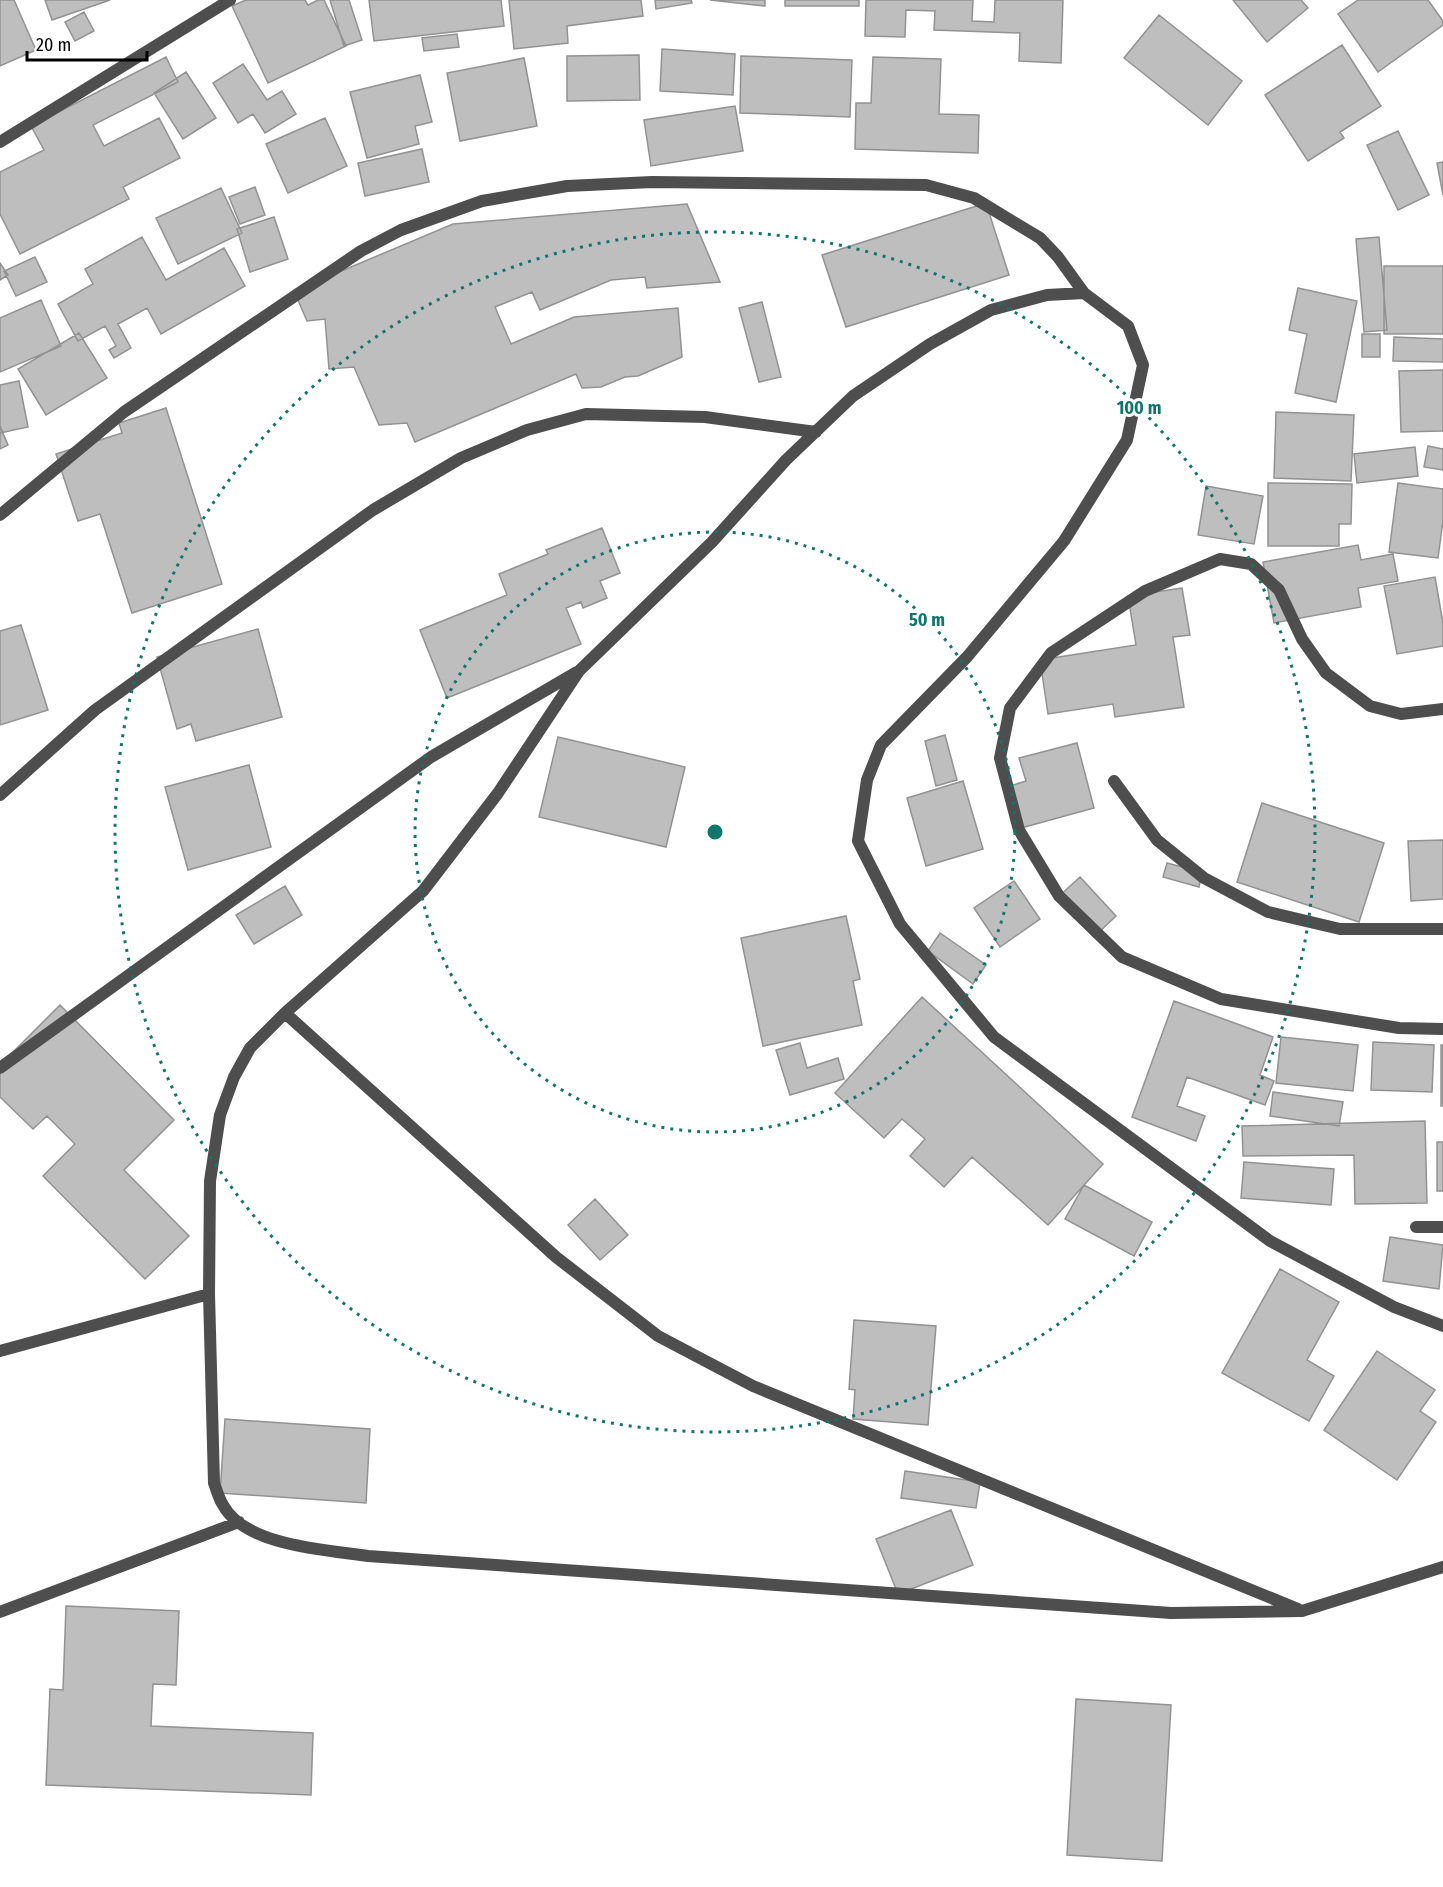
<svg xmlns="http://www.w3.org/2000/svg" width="1443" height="1887" font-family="'Fira Sans Condensed',sans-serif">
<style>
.building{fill:#bebebe;stroke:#929292;stroke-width:1.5}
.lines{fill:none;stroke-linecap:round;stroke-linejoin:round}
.minor{stroke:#4e4e4e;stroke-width:12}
.ring{fill:none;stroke:#0f766e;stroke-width:3;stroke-dasharray:3 6}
.centre{fill:#0f766e;stroke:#fff;stroke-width:3}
.ring-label{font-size:18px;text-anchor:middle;font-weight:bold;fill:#0f766e;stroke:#fff;stroke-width:6;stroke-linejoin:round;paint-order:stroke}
</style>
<rect width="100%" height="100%" fill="#fff"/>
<path class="building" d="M 0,0 L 14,0 L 36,50 L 0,66 Z
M 45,0 L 110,0 L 52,20 Z
M 246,0 L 305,0 L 308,5 L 318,0 L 324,0 L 346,46 L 268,83 L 232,6 Z
M 330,0 L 349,0 L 362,40 L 344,46 Z
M 369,0 L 501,0 L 504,26 L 374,41 Z
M 509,0 L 641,0 L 643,16 L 567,26 L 568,43 L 514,49 Z
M 655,0 L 691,0 L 692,3 L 656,9 Z
M 710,0 L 765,0 L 765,6 Z
M 785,0 L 859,0 L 859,6 L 785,6 Z
M 866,0 L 973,0 L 972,21 L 994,22 L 995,0 L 1063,0 L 1061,63 L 1019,61 L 1020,33 L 934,30 L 935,11 L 906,10 L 905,37 L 865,36 Z
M 1233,0 L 1301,0 L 1308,8 L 1267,42 Z
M 1358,0 L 1428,0 L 1443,21 L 1443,25 L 1378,72 L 1338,14 Z
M 84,12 L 94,31 L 75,41 L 65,22 Z
M 1159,15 L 1242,81 L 1208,125 L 1124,58 Z
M 457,34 L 459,47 L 424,51 L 422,38 Z
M 1342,45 L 1381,106 L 1340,132 L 1344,138 L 1308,161 L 1265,95 Z
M 662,49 L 735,54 L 733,95 L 660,91 Z
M 639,55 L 640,100 L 567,101 L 567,56 Z
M 741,56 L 852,60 L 850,117 L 740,113 Z
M 166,57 L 178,82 L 93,125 L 104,146 L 159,118 L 180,158 L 123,187 L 129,199 L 20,254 L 0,214 L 0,172 L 44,150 L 31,126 Z
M 873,57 L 941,59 L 939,114 L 979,115 L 978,153 L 855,149 L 856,103 L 871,103 Z
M 524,58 L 537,126 L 460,141 L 447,73 Z
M 243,64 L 267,100 L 282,91 L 296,114 L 265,133 L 253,114 L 238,123 L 213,83 Z
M 186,72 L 216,118 L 183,139 L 154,93 Z
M 420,75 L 432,122 L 415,126 L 419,144 L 367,158 L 350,92 Z
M 735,106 L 743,151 L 651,166 L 644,120 Z
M 325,118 L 347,166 L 288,193 L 266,144 Z
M 1398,131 L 1429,195 L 1398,210 L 1367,145 Z
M 422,149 L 429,182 L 365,196 L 358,163 Z
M 1443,162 L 1443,195 L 1437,163 Z
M 255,187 L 265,215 L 240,224 L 229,197 Z
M 221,188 L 242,233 L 178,264 L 156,218 Z
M 986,203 L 1009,275 L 846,327 L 822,255 Z
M 687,204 L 720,282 L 647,288 L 645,277 L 611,280 L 540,310 L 532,292 L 495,307 L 511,344 L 574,317 L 678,308 L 682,357 L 638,376 L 625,377 L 601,387 L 582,388 L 576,374 L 415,442 L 407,423 L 379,425 L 354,367 L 329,369 L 325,319 L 307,321 L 294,291 L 453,224 Z
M 274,217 L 288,259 L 250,272 L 237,229 Z
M 142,237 L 166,280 L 224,248 L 245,286 L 161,334 L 147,308 L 118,324 L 131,348 L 114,358 L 109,350 L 116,346 L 105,326 L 78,341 L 58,304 L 93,284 L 85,269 Z
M 1379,237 L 1387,330 L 1364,332 L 1356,239 Z
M 35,257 L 47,282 L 16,296 L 4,271 Z
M 0,263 L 8,275 L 0,280 Z
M 1384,266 L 1443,266 L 1443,334 L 1384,334 Z
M 1298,288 L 1357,301 L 1336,402 L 1295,393 L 1307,334 L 1289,330 Z
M 41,300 L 61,346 L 0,372 L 0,318 Z
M 762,302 L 781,377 L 759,382 L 739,308 Z
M 79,333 L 107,378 L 46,415 L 18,369 Z
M 1362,334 L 1380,334 L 1380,357 L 1362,357 Z
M 1394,337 L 1443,339 L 1443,362 L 1393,361 Z
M 1443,370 L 1443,431 L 1401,432 L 1399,371 Z
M 19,381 L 28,427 L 0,433 L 0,385 Z
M 166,408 L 222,584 L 132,613 L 100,514 L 78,521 L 56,454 L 122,433 L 119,423 Z
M 1276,412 L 1354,415 L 1351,481 L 1274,478 Z
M 0,426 L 8,445 L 0,449 Z
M 1428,446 L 1443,449 L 1443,470 L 1424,467 Z
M 1415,447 L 1418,476 L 1357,483 L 1354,454 Z
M 1268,483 L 1352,484 L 1351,524 L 1339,524 L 1339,546 L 1268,546 Z
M 1398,483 L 1443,489 L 1443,521 L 1438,558 L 1389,552 Z
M 1206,486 L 1263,496 L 1254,544 L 1198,535 Z
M 602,528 L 620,573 L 600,581 L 607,598 L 583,608 L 581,602 L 566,608 L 581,644 L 447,698 L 420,630 L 507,595 L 499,574 L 548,554 L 546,550 Z
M 1358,545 L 1361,560 L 1393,554 L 1398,581 L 1358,588 L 1361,607 L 1274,623 L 1263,562 Z
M 1435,577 L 1443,623 L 1443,646 L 1397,654 L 1384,586 Z
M 1182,588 L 1190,635 L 1173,637 L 1184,707 L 1115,717 L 1113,704 L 1048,714 L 1040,660 L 1136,645 L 1128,596 Z
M 21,625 L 48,710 L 0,725 L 0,631 Z
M 258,629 L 282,717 L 196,741 L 191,724 L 177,729 L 157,657 Z
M 945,735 L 957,780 L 936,786 L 925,741 Z
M 558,737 L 685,767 L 666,847 L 539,817 Z
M 1077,743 L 1094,808 L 1021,828 L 1010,786 L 1026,781 L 1019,758 Z
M 249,765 L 271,847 L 188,870 L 165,787 Z
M 963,781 L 983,849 L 926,866 L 907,798 Z
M 1262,803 L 1384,843 L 1359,922 L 1237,882 Z
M 1443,840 L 1443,899 L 1411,901 L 1408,841 Z
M 1167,863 L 1202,872 L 1199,887 L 1163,877 Z
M 1080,877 L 1116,916 L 1094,937 L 1058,897 Z
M 1014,881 L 1040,919 L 1000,947 L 974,908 Z
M 285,886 L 302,915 L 254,944 L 236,915 Z
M 846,916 L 860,979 L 853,981 L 862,1025 L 763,1046 L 741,938 Z
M 940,933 L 986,965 L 973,984 L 928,951 Z
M 922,997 L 1103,1164 L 1048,1225 L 972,1157 L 944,1187 L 910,1156 L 925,1139 L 902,1119 L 884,1138 L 835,1093 Z
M 1174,1001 L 1273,1037 L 1260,1075 L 1274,1081 L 1265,1105 L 1187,1077 L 1177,1106 L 1205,1116 L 1196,1141 L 1132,1117 Z
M 60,1005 L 174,1120 L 124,1170 L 189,1236 L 145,1279 L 43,1176 L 75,1144 L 47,1116 L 33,1129 L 0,1097 L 0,1065 Z
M 1281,1037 L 1358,1045 L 1353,1091 L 1276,1083 Z
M 1281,1037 L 1358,1045 L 1353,1091 L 1276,1083 Z
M 1373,1042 L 1434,1045 L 1432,1092 L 1371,1090 Z
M 1373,1042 L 1434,1045 L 1432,1092 L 1371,1090 Z
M 800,1043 L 807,1068 L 838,1058 L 844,1079 L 790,1095 L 776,1050 Z
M 1441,1045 L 1443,1045 L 1443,1106 L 1441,1106 Z
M 1441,1045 L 1443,1045 L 1443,1106 L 1441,1106 Z
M 1273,1092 L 1343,1102 L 1339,1126 L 1270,1116 Z
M 1273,1092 L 1343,1102 L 1339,1126 L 1270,1116 Z
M 1425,1121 L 1427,1203 L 1355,1204 L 1354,1155 L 1243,1156 L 1242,1126 Z
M 1437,1142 L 1443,1142 L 1443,1191 L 1437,1191 Z
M 1437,1142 L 1443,1142 L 1443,1191 L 1437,1191 Z
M 1244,1162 L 1334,1169 L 1331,1205 L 1241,1198 Z
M 1244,1162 L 1334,1169 L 1331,1205 L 1241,1198 Z
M 1084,1185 L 1152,1222 L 1134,1256 L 1065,1219 Z
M 1084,1185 L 1152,1222 L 1134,1256 L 1065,1219 Z
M 595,1199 L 628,1235 L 600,1260 L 568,1225 Z
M 595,1199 L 628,1235 L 600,1260 L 568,1225 Z
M 1390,1237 L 1443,1245 L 1439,1289 L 1383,1281 Z
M 1390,1237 L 1443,1245 L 1439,1289 L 1383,1281 Z
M 1280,1269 L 1339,1302 L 1307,1360 L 1334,1376 L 1309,1421 L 1222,1373 Z
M 1280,1269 L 1339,1302 L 1307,1360 L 1334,1376 L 1309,1421 L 1222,1373 Z
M 854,1320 L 936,1326 L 928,1425 L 853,1419 L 855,1390 L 849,1389 Z
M 854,1320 L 936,1326 L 928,1425 L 853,1419 L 855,1390 L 849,1389 Z
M 1377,1351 L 1435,1390 L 1420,1411 L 1436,1422 L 1397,1480 L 1324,1430 Z
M 1377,1351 L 1435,1390 L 1420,1411 L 1436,1422 L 1397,1480 L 1324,1430 Z
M 225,1419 L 370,1429 L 366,1503 L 220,1493 Z
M 225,1419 L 370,1429 L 366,1503 L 220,1493 Z
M 905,1471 L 980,1482 L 976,1508 L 901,1498 Z
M 905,1471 L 980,1482 L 976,1508 L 901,1498 Z
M 951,1510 L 973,1565 L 898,1594 L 876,1539 Z
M 951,1510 L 973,1565 L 898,1594 L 876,1539 Z
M 66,1606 L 179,1611 L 176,1685 L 153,1684 L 151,1726 L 313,1733 L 311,1795 L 46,1785 L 50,1689 L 63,1690 Z
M 66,1606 L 179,1611 L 176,1685 L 153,1684 L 151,1726 L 313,1733 L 311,1795 L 46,1785 L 50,1689 L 63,1690 Z
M 1076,1699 L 1171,1705 L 1162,1861 L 1067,1855 Z
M 1076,1699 L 1171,1705 L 1162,1861 L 1067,1855 Z"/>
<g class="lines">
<path class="minor" d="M 0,142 L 230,0
M 0,515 L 124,412 L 361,251 L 401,230 L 482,201 L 567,186 L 652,182 L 926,185 L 974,198 L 1040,238 L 1058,257 L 1084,293
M 1443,709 L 1401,714 L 1370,706 L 1326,673 L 1302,639 L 1279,590 L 1251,564 L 1220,559 L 1145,591 L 1051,653 L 1010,708 L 1000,758 L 1019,830 L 1059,896 L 1122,957 L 1221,999 L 1399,1028 L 1443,1029
M 1114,781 L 1157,840 L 1204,878 L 1268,912 L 1340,929 L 1443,929
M 0,795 L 95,710 L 373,510 L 461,458 L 527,430 L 586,414 L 705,417 L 816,432
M 285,1013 L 556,1257 L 658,1336 L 753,1386 L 1298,1609
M 0,1068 L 431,757 L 577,672
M 1416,1227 L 1443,1227
M 1443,1326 L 1394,1307 L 1270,1241 L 994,1037 L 900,924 L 858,841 L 867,780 L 881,745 L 967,657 L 1064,541 L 1127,440 L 1143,365 L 1128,326 L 1084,293 L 1047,295 L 991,310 L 930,344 L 853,396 L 786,460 L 712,542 L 579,671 L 498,793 L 423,891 L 285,1013 L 250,1048 L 234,1077 L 220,1115 L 210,1181 L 209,1294 L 214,1483 C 217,1491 219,1499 223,1505 C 245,1546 327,1550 368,1556 L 1171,1613 L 1302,1611 L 1443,1567
M 0,1351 L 209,1294
M 0,1612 L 239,1522"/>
</g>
<g class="ring">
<circle cx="715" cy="832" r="300"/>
<circle cx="715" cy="832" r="600"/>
</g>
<circle cx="715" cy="832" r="9" class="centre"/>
<g class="ring-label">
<text x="1139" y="414">100 m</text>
<text x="927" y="626">50 m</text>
</g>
<path d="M27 51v9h120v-9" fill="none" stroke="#000000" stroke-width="3"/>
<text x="36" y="51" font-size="18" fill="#000000" stroke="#ffffff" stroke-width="4.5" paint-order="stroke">20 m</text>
</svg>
